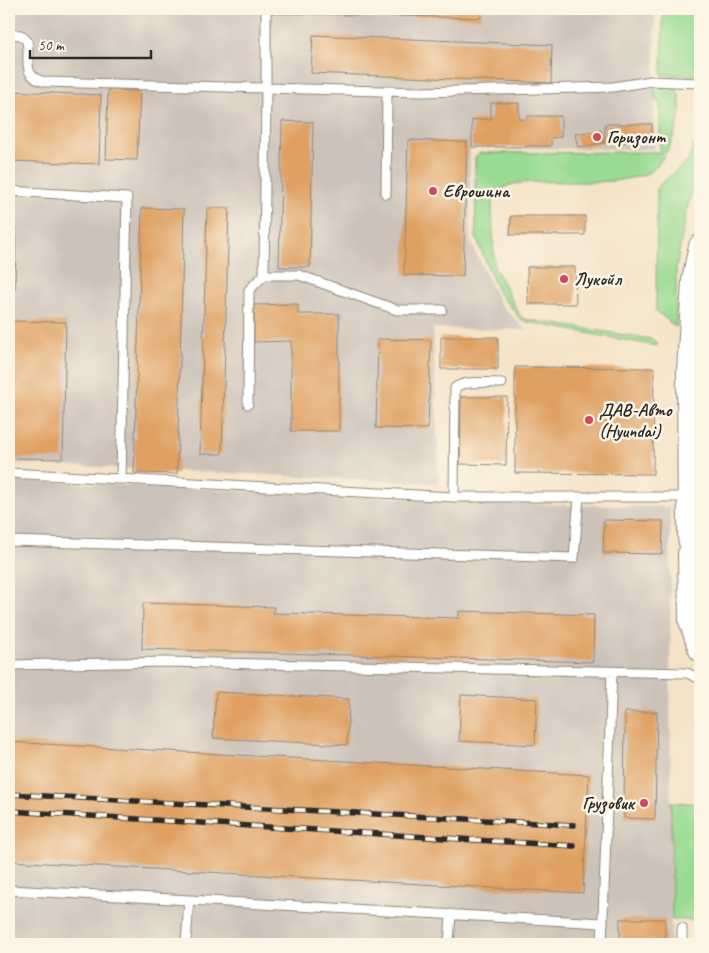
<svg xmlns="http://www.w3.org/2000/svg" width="709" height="953" font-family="Caveat,sans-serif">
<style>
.industrial{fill:#cdc2b9}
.green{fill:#99db92;stroke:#62835e}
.building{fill:#dfa062}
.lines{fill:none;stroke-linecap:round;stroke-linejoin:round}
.service-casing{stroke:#908779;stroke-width:11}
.tertiary-casing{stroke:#908779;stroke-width:24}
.service{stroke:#fff;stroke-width:9}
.tertiary{stroke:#fff;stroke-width:22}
.rail-casing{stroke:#2b2b2b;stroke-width:5.5}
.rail{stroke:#fcf5e5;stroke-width:4;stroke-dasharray:11;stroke-linecap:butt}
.poi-dot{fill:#d1495b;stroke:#fcf5e5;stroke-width:2}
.labels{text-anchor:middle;stroke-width:5;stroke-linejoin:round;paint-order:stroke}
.poi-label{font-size:18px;font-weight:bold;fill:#2b2b2b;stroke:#fcf5e5;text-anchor:start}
</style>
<rect width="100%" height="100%" fill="#fcf5e5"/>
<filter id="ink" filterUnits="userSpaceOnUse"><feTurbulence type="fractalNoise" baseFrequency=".02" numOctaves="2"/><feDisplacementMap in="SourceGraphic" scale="10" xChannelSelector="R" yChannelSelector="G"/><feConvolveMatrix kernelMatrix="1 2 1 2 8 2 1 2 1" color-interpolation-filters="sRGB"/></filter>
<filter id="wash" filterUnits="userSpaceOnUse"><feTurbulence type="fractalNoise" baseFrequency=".0096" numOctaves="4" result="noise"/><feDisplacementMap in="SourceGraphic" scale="20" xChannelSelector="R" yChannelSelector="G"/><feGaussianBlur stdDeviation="1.12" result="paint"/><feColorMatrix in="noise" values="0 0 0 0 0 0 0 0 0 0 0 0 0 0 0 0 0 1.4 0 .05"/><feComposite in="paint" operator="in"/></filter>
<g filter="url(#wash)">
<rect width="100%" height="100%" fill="#f4e3c7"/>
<path class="industrial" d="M 9,9 L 655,9 L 654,149 L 470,148 L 470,241 L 500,304 L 526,330 L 433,328 L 439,483 L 9,463 Z
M 9,480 L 565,505 L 670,507 L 671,944 L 9,944 Z"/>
<path class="green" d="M 663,9 L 698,9 L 700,26 L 700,75 L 662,75 Z
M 660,84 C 665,85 671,85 675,88 C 691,106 667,163 648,173 C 642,176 634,177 626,179 C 589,186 550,178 512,184 L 500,189 L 496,192 L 492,204 L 494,266 L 519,314 L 524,319 L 650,339 L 657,342 L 657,346 L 522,321 L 498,292 L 476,237 L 475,157 L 480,153 L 660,152 L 660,102 L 655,101 L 654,90 Z
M 700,122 L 700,161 L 687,209 L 676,269 L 676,327 L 656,311 L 657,187 L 688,161 L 696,141 Z
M 671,802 L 700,804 L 700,920 L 672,920 Z"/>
<g id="blocks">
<path class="building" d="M 272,9 L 481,9 L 481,18 L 272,13 Z
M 313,35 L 552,45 L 551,83 L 311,73 Z
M 108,90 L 140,91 L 137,160 L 106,159 Z
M 9,91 L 101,95 L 99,164 L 9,161 Z
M 491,103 L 519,103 L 519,119 L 527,119 L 527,116 L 561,116 L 561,137 L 551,138 L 551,146 L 528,146 L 528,147 L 472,147 L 472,120 L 491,119 Z
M 282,121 L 313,122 L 310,267 L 279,267 Z
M 605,124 L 652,124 L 652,142 L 605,142 Z
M 601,130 L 604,143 L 578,147 L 575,134 Z
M 408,140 L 467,142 L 463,276 L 404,275 Z
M 142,208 L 184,209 L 177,474 L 134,473 Z
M 207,208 L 229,208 L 222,454 L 200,454 Z
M 511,216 L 585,216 L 585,235 L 510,235 Z
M 9,228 L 16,228 L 15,289 L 9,289 Z
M 527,267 L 575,267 L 576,304 L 528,304 Z
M 298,304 L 298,314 L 339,314 L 339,431 L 291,431 L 291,341 L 254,342 L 254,305 Z
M 9,321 L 66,322 L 63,459 L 9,458 Z
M 441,337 L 498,337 L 498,369 L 441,369 Z
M 378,339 L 431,340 L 428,429 L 376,428 Z
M 515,367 L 654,368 L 653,474 L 515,473 Z
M 461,397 L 507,397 L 506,465 L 460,464 Z
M 604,520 L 663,521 L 662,554 L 603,553 Z
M 143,603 L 274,607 L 273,613 L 459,618 L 459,611 L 594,615 L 593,662 L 142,649 Z
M 216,692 L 349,699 L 347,745 L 213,738 Z
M 461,695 L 537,699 L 535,745 L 459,741 Z
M 625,712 L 657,712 L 655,819 L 624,818 Z
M 9,742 L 589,775 L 583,893 L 9,861 Z
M 620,919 L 665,919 L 665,944 L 620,944 Z"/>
</g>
</g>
<g filter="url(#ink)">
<use href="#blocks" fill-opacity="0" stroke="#908779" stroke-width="1"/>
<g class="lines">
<defs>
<path id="service" d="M 266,9 L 266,88 L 421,92 L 613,87 L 651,81 L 700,83
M 9,34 L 21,35 L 27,41 C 31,60 20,76 45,82 L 266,88 L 264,275 L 249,290 L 248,404
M 9,191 L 127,198 L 121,478
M 386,194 L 387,91
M 264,275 L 299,275 L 397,310 L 442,310
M 9,473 L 454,497 L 688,497
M 454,497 L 455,388 C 463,380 490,383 502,383
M 9,541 L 574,558 L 579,497
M 9,665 L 167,662 L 687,673 L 700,679
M 9,890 L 603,923
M 186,944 L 189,900
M 449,944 L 451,914
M 602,944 L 612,672
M 682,944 L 682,928"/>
<path id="tertiary" d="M 700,246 L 693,280 L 688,372 L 689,538 L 695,561 L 700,573
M 689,554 L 690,621 L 700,650"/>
</defs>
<use href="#service" class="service-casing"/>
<use href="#tertiary" class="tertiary-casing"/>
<use href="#service" class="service"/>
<use href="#tertiary" class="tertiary"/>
<defs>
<path id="rail" d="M 9,794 L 574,825
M 9,811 L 574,846"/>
</defs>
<use href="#rail" class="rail-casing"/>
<use href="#rail" class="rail"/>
</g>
</g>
<g class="poi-dot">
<circle cx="597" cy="137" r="5"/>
<circle cx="433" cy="191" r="5"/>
<circle cx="564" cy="279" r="5"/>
<circle cx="589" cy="420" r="5"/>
<circle cx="644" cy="803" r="5"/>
</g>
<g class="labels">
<g class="poi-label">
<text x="607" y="143">Горизонт</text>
<text x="443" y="197">Еврошина</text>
<text x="574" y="285">Лукойл</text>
<text x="599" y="416">ДАВ-Авто<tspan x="599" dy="21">(Hyundai)</tspan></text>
<text x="634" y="809" text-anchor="end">Грузовик</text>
</g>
</g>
<rect width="709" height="953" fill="none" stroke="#fcf5e5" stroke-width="30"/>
<path d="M30 50v8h121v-8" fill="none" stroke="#2b2b2b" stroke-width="2.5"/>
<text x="38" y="50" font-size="15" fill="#2b2b2b" stroke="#fcf5e5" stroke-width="4" paint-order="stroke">50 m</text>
</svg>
